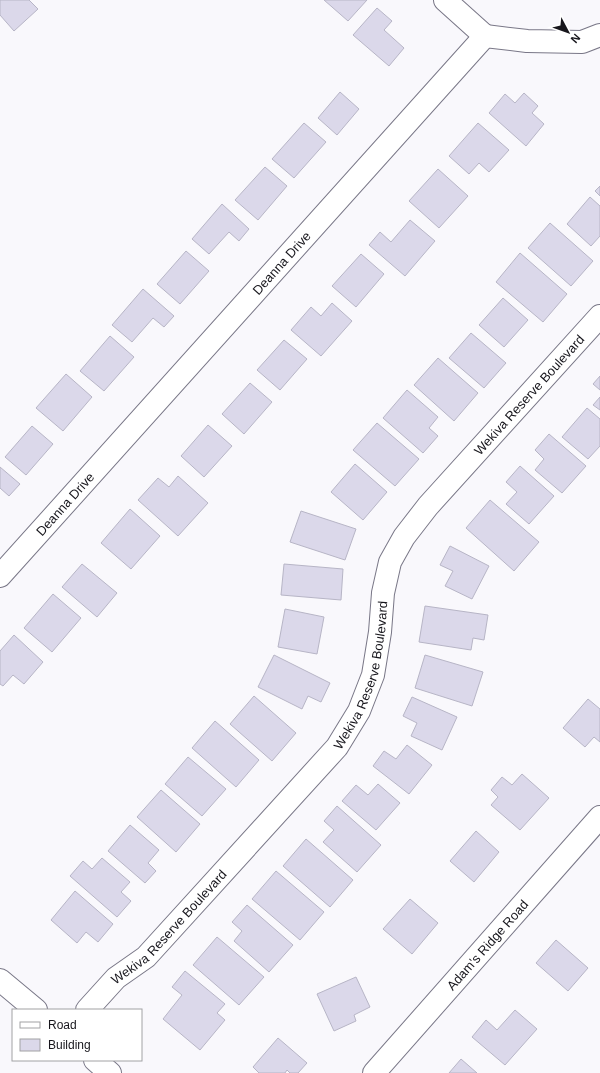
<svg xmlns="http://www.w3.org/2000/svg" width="600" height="1073" font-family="Arial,sans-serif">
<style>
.building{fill:#dbd8ea;stroke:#b7b5c6}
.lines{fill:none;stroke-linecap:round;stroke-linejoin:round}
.minor-casing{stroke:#797787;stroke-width:24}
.tertiary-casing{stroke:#797787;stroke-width:24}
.minor{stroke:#fff;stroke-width:22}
.tertiary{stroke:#fff;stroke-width:22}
.labels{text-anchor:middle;stroke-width:4;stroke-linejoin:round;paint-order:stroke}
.street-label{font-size:13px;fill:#17161c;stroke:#fff}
</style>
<rect width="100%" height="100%" fill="#f9f8fc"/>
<path class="building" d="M 0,0 L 29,0 L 38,9 L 14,31 L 0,15 Z
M 324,0 L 367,0 L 348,21 Z
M 377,8 L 392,21 L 384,30 L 404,48 L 389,66 L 353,35 Z
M 340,92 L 359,109 L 337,135 L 318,118 Z
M 524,93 L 538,106 L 532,113 L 544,124 L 526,146 L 489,113 L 505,94 L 515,103 Z
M 304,123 L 326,142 L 294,178 L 272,159 Z
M 478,123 L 509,150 L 489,172 L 479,163 L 469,174 L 449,156 Z
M 265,167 L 287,186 L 258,220 L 235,200 Z
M 438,169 L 468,196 L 439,228 L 409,201 Z
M 600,186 L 600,196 L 595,191 Z
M 590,197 L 600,206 L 600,236 L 591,246 L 567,224 Z
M 222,204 L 249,229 L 239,241 L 229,232 L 209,254 L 192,239 Z
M 410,220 L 435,241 L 405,276 L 369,245 L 380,232 L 391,242 Z
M 550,223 L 593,261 L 571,286 L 528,248 Z
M 186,251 L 209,271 L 180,304 L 157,284 Z
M 520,253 L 567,294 L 543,322 L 496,282 Z
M 361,254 L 384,274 L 356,307 L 332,286 Z
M 143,289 L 174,316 L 164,327 L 153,318 L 132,342 L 112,325 Z
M 503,298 L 528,320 L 504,347 L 479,325 Z
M 332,303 L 352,321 L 321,356 L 291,330 L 311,307 L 321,316 Z
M 471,333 L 506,363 L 484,388 L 449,358 Z
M 110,336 L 134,357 L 104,391 L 80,371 Z
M 284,340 L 307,359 L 280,390 L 257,370 Z
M 438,358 L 478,393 L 454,421 L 414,385 Z
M 66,374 L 92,397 L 63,431 L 36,408 Z
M 600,376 L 600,390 L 593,384 Z
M 250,383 L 272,402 L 244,434 L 222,414 Z
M 407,390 L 438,417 L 429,428 L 438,436 L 423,453 L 383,418 Z
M 600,397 L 600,410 L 593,405 Z
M 587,408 L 600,419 L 600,446 L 588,459 L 562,437 Z
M 377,423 L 419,459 L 395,486 L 353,450 Z
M 208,425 L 232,446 L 204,477 L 181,456 Z
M 32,426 L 53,444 L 26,475 L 5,457 Z
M 549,434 L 586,466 L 562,493 L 535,470 L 544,459 L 535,450 Z
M 355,464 L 387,492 L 363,520 L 331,492 Z
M 520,466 L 554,496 L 529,524 L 506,504 L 517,492 L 506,482 Z
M 0,467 L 20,484 L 9,496 L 0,488 Z
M 178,476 L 208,503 L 178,536 L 138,500 L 158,478 L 169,487 Z
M 490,500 L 539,542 L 514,571 L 466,528 Z
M 130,509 L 160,536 L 131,569 L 101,543 Z
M 301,511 L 356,529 L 345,560 L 290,542 Z
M 450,546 L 489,566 L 472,599 L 445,586 L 453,571 L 440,565 Z
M 82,564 L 117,593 L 97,617 L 62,587 Z
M 284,564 L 343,569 L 341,600 L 281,595 Z
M 53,594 L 81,618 L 52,652 L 24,628 Z
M 425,606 L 488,615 L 484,640 L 473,638 L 471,650 L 419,642 Z
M 285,609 L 324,617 L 317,654 L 278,647 Z
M 14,635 L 43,662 L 24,684 L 13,675 L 3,686 L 0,684 L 0,651 Z
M 274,655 L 330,683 L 321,702 L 308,696 L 302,709 L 258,687 Z
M 425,655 L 483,672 L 472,706 L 415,688 Z
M 254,696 L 296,733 L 272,761 L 230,724 Z
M 412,697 L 457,717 L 442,750 L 411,736 L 417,723 L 403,716 Z
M 588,699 L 600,709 L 600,742 L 594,737 L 585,747 L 563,728 Z
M 215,721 L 259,760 L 236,787 L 192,748 Z
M 407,745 L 432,765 L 409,794 L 373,766 L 384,751 L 396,759 Z
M 188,757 L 226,789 L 202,816 L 165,784 Z
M 522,774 L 549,798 L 520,830 L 491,805 L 498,797 L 491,790 L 502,777 L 512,785 Z
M 378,784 L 400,803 L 376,830 L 342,801 L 356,785 L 368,795 Z
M 161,790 L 200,824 L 176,852 L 137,817 Z
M 337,806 L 381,845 L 357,872 L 323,842 L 334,830 L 324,821 Z
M 130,825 L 159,850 L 148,863 L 156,871 L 145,883 L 108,851 Z
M 476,831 L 499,852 L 474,882 L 450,861 Z
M 306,839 L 353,880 L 330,907 L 283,866 Z
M 102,858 L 130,882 L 121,892 L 131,901 L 117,917 L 70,876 L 83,861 L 92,869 Z
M 276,871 L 324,912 L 300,940 L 252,899 Z
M 75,891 L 113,924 L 98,942 L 86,932 L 77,943 L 51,920 Z
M 410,899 L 438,923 L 412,954 L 383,929 Z
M 247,905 L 293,945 L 269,972 L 234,941 L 242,931 L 232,922 Z
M 217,937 L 264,977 L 239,1005 L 193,965 Z
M 556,940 L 588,968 L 568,991 L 536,963 Z
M 185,971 L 225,1004 L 217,1013 L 225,1020 L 200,1050 L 163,1019 L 182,995 L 172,987 Z
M 356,977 L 370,1007 L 354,1015 L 356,1021 L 334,1031 L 317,994 Z
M 515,1010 L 537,1029 L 505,1065 L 472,1037 L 486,1020 L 497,1030 Z
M 278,1038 L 307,1063 L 298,1073 L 290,1073 L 287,1070 L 285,1073 L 259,1073 L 253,1067 Z
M 461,1059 L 477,1073 L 449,1073 Z"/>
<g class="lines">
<defs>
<g id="minor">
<path d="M 445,0 L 485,36"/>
<path d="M 485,36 L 527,41 L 582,42 L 600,35"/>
<path id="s1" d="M 0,576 L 485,36"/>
<path id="s2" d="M 87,1010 L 116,978 L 146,957 L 337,747 L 359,711 L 373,675 L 380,632 L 383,593 L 390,562 L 404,537 L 428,506 L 600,316"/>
<path id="s3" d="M 374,1073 L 600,817"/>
</g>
<path id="tertiary" d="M 0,980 L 36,1010
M 95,1060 L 110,1073"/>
</defs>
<use href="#minor" class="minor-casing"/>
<use href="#tertiary" class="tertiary-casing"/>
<use href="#minor" class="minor"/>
<use href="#tertiary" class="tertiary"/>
</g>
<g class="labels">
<g class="street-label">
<text dy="5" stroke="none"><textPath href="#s1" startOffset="421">Deanna Drive</textPath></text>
<text dy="5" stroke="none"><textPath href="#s2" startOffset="777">Wekiva Reserve Boulevard</textPath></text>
<text dy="5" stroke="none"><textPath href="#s1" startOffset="97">Deanna Drive</textPath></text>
<text dy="5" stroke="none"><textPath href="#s2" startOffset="441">Wekiva Reserve Boulevard</textPath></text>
<text dy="5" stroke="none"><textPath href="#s2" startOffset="117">Wekiva Reserve Boulevard</textPath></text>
<text dy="5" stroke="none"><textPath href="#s3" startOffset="171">Adam's Ridge Road</textPath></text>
</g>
</g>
<rect x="12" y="1009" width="130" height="52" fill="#ffffff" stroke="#a2a2a4"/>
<rect x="20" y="1022" width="20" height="6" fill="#ffffff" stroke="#a2a2a4"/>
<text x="48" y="1029" font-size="12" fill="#17161c">Road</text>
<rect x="20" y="1039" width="20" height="12" fill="#dbd8ea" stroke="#a2a2a4"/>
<text x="48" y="1049" font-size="12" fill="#17161c">Building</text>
<g transform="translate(568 32) rotate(131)" stroke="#ffffff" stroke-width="3" paint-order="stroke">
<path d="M0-3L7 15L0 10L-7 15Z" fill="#17161c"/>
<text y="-6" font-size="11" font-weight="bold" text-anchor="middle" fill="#17161c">N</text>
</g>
</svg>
